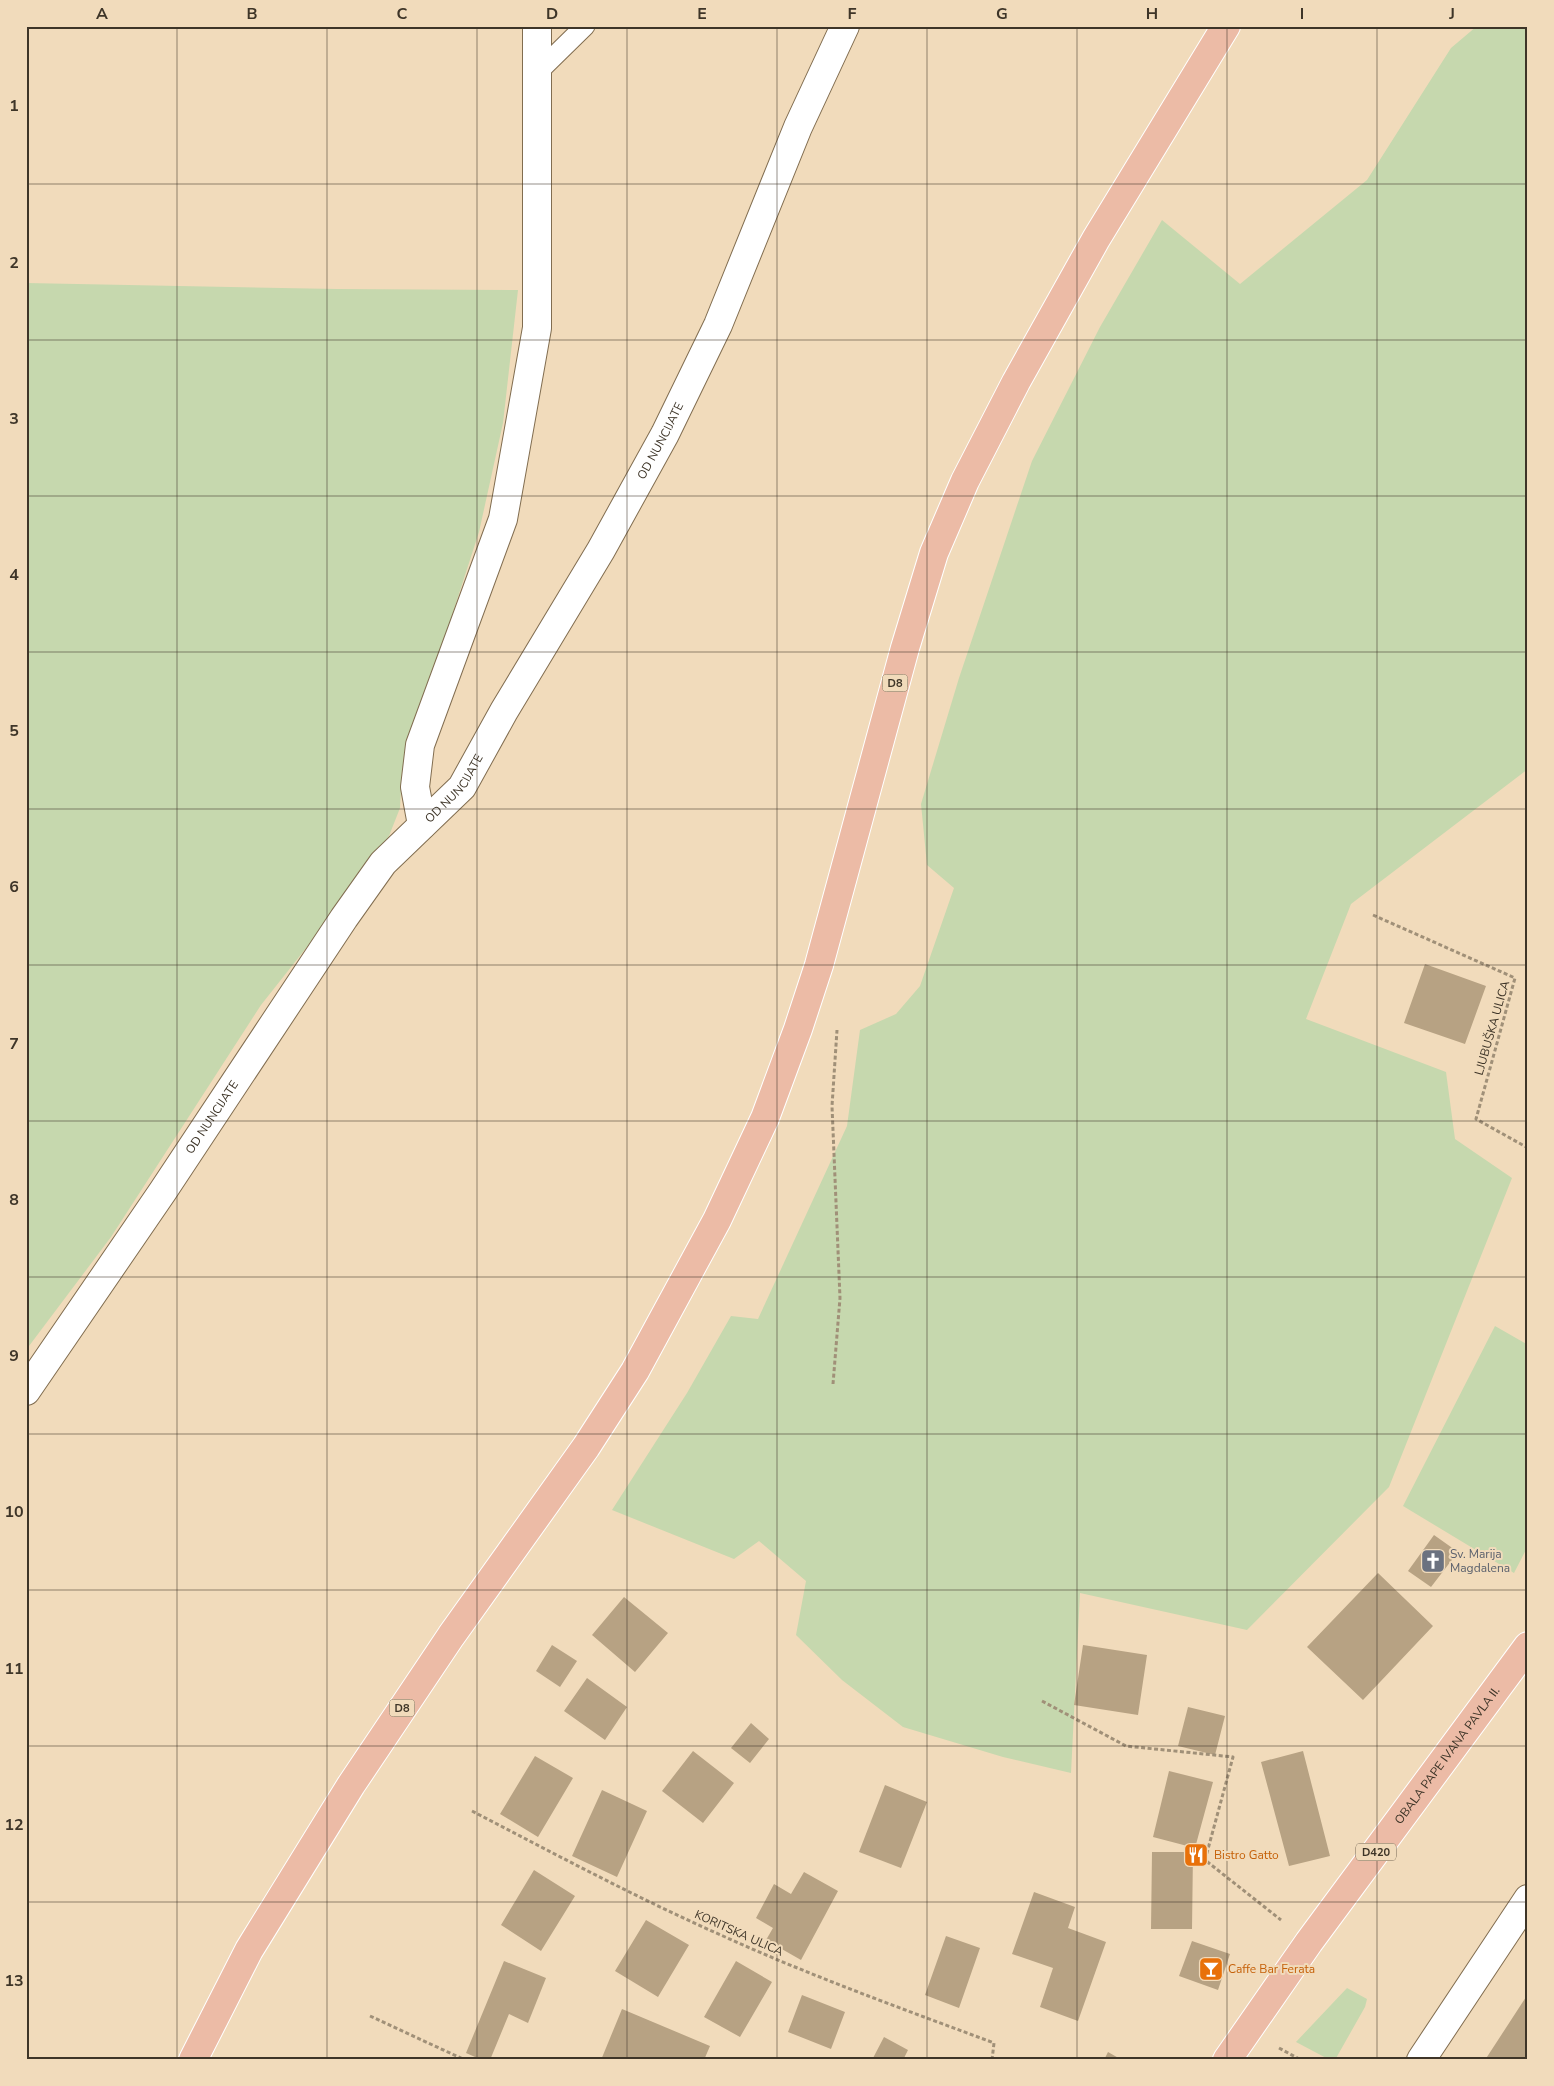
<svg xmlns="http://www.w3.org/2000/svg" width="1554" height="2086" font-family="'Nunito Sans',sans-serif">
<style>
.green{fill:#c6d8ae}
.building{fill:#b7a283}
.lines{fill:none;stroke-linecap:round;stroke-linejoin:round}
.service-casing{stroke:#816d50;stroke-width:21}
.minor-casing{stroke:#816d50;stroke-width:30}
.primary-casing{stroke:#fff;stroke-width:30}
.path{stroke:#a09078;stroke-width:3;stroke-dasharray:4 2.5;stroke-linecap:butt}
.service{stroke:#fff;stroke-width:19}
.minor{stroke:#fff;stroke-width:28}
.primary{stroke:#ecbba6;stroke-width:28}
.grid{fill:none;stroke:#3e3528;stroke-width:1;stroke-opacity:0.55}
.labels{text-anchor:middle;stroke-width:4;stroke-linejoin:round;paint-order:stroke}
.shield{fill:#f1dbbb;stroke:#746754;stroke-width:1}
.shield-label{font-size:11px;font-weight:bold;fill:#3e3528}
.street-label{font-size:12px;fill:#3e3528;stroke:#f1dbbb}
.worship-label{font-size:12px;fill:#5b616d;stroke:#f1dbbb;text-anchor:start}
.food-label{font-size:12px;fill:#c56008;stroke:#f1dbbb;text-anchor:start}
.neatline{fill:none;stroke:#3e3528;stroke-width:2}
.grid-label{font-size:16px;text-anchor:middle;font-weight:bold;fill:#3e3528}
</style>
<rect width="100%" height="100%" fill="#f1dbbb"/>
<path class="green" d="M 1477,26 L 1528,26 L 1528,769 L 1351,904 L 1306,1019 L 1446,1072 L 1455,1139 L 1512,1178 L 1389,1487 L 1247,1630 L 1080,1593 L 1071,1773 L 1003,1757 L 903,1727 L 842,1680 L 796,1635 L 806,1581 L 759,1541 L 734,1559 L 612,1510 L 687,1393 L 731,1316 L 758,1319 L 847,1126 L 860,1030 L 896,1014 L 920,986 L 954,888 L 927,865 L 921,804 L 959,678 L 1032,461 L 1100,327 L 1162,220 L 1240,284 L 1367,180 L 1451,48 Z
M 26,283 L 337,289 L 518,290 L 503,423 L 479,532 L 402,770 L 400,808 L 389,836 L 333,914 L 261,1005 L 111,1237 L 26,1350 Z
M 1495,1326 L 1528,1345 L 1528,1546 L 1514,1573 L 1403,1506 Z
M 1347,1988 L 1367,1999 L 1365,2007 L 1335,2060 L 1330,2060 L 1296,2042 Z"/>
<path class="building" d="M 1425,964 L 1486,986 L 1465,1044 L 1404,1023 Z
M 1434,1535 L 1458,1552 L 1431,1587 L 1408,1571 Z
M 1378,1573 L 1433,1626 L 1363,1700 L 1307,1647 Z
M 624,1597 L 668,1633 L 635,1672 L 592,1635 Z
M 552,1645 L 577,1661 L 560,1687 L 536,1671 Z
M 1083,1645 L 1147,1655 L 1138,1715 L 1074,1705 Z
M 587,1678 L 627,1707 L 605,1740 L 564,1711 Z
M 1188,1707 L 1225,1716 L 1215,1755 L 1178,1746 Z
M 751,1723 L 769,1739 L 750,1763 L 731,1748 Z
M 693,1751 L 734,1783 L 703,1823 L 662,1791 Z
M 1303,1751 L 1330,1856 L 1289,1866 L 1261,1762 Z
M 535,1756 L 573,1778 L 538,1837 L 500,1814 Z
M 1169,1771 L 1213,1782 L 1195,1848 L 1153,1837 Z
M 885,1785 L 927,1802 L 901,1868 L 859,1852 Z
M 602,1790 L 647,1811 L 617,1877 L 572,1856 Z
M 1152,1852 L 1193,1852 L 1192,1929 L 1151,1929 Z
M 534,1870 L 575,1896 L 541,1951 L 501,1925 Z
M 804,1872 L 838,1891 L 801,1960 L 766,1940 L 773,1928 L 756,1918 L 774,1884 L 791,1894 Z
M 1034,1892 L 1075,1907 L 1068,1928 L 1106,1942 L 1078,2021 L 1040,2007 L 1053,1968 L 1012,1954 Z
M 646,1920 L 689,1945 L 658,1997 L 615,1971 Z
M 946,1936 L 980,1948 L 959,2008 L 925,1995 Z
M 1192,1941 L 1230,1954 L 1218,1990 L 1179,1976 Z
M 504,1961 L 546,1978 L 528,2023 L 509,2014 L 490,2060 L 482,2060 L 466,2053 Z
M 736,1961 L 772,1982 L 740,2037 L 704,2017 Z
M 1528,1994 L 1528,2060 L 1485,2060 Z
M 802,1995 L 845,2012 L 831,2049 L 788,2032 Z
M 622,2009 L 710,2046 L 704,2060 L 601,2060 Z
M 884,2037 L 908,2050 L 903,2060 L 872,2060 Z
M 1108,2052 L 1122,2060 L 1104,2060 Z"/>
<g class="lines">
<defs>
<path id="service" d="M 536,74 L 585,26"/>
<g id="minor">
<path d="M 422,825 L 415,787 L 420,745 L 503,519 L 537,328 L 537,26"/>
<path id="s1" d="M 26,1391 L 163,1191 L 344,918 L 383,863 L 462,787 L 504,711 L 601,550 L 665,434 L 718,325 L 798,127 L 845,26"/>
<path d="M 1421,2060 L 1528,1899"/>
</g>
<g id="primary">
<path d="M 193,2060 L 249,1950 L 351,1785 L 451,1636 L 586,1447 L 635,1371 L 717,1220 L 765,1118 L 798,1029 L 819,965 L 905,648 L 934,553 L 965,481 L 1016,382 L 1096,239 L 1226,26"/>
<path id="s2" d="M 1227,2060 L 1309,1942 L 1528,1646"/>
</g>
</defs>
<use href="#service" class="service-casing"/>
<use href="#minor" class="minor-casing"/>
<use href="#primary" class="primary-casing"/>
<path class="path" d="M 1373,915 L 1515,978 L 1476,1119 L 1528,1148
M 833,1384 L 840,1298 L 832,1106 L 837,1030
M 1042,1701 L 1126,1746 L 1233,1757 L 1205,1860 L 1281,1920
M 472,1811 C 555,1854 637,1898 723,1936 C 811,1976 903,2009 994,2043 L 992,2060
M 370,2016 L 465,2060
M 1279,2048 L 1301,2060"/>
<use href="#service" class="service"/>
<use href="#minor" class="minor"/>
<use href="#primary" class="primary"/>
</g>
<path class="grid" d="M 177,26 L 177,2060M 327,26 L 327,2060M 477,26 L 477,2060M 627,26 L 627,2060M 777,26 L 777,2060M 927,26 L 927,2060M 1077,26 L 1077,2060M 1227,26 L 1227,2060M 1377,26 L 1377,2060M 26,184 L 1528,184M 26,340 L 1528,340M 26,496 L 1528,496M 26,652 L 1528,652M 26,809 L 1528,809M 26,965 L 1528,965M 26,1121 L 1528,1121M 26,1277 L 1528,1277M 26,1434 L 1528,1434M 26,1590 L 1528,1590M 26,1746 L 1528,1746M 26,1902 L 1528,1902"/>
<defs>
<symbol id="church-square" viewBox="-11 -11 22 22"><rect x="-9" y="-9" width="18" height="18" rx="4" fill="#6b7280" stroke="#f1dbbb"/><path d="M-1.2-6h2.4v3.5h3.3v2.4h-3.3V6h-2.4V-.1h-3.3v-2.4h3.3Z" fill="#fff"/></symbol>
<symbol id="restaurant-square" viewBox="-11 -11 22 22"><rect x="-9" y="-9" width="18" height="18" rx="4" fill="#e8710a" stroke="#f1dbbb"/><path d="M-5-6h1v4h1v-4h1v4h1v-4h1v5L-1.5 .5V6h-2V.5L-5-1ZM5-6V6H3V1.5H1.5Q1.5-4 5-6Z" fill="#fff"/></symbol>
<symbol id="bar-square" viewBox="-11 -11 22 22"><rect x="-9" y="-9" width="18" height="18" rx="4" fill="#e8710a" stroke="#f1dbbb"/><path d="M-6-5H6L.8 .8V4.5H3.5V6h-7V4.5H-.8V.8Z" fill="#fff"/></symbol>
</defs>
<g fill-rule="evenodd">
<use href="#church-square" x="1419" y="1547" width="28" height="28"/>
<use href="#restaurant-square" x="1182" y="1841" width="28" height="28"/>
<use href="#bar-square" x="1197" y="1955" width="28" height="28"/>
</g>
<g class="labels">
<g class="shield">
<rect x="882.5" y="674.5" width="25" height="17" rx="4"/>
<rect x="389.5" y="1699.5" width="25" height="17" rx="4"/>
<rect x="1356" y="1843.5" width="40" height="17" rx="4"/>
</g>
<g class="shield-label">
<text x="895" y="687">D8</text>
<text x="402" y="1712">D8</text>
<text x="1376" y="1856">D420</text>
</g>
<g class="street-label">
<text dy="4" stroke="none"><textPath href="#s1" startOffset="1146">OD NUNCIJATE</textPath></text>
<text dy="4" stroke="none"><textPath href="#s1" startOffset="741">OD NUNCIJATE</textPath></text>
<text transform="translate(1492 1028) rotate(-74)" y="4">LJUBUŠKA ULICA</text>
<text dy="4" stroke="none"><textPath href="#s1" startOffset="331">OD NUNCIJATE</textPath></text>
<text dy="4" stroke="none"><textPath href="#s2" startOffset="376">OBALA PAPE IVANA PAVLA II.</textPath></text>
<text transform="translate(739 1933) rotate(24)" y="4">KORITSKA ULICA</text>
</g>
<g class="worship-label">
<text x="1450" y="1558">Sv. Marija<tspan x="1450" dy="14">Magdalena</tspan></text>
</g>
<g class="food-label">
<text x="1214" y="1859">Bistro Gatto</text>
<text x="1228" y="1973">Caffe Bar Ferata</text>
</g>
</g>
<rect width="1554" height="2086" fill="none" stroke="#f1dbbb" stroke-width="55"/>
<rect x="28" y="28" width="1498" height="2030" class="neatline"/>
<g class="grid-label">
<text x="102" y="19">A</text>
<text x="252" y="19">B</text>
<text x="402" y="19">C</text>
<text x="552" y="19">D</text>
<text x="702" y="19">E</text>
<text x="852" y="19">F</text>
<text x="1002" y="19">G</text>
<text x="1152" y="19">H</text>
<text x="1302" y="19">I</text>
<text x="1452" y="19">J</text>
<text x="14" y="111">1</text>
<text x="14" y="268">2</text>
<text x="14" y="424">3</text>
<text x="14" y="580">4</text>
<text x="14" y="736">5</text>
<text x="14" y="892">6</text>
<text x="14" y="1049">7</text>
<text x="14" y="1205">8</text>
<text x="14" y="1361">9</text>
<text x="14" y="1517">10</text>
<text x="14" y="1674">11</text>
<text x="14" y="1830">12</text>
<text x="14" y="1986">13</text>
</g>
</svg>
